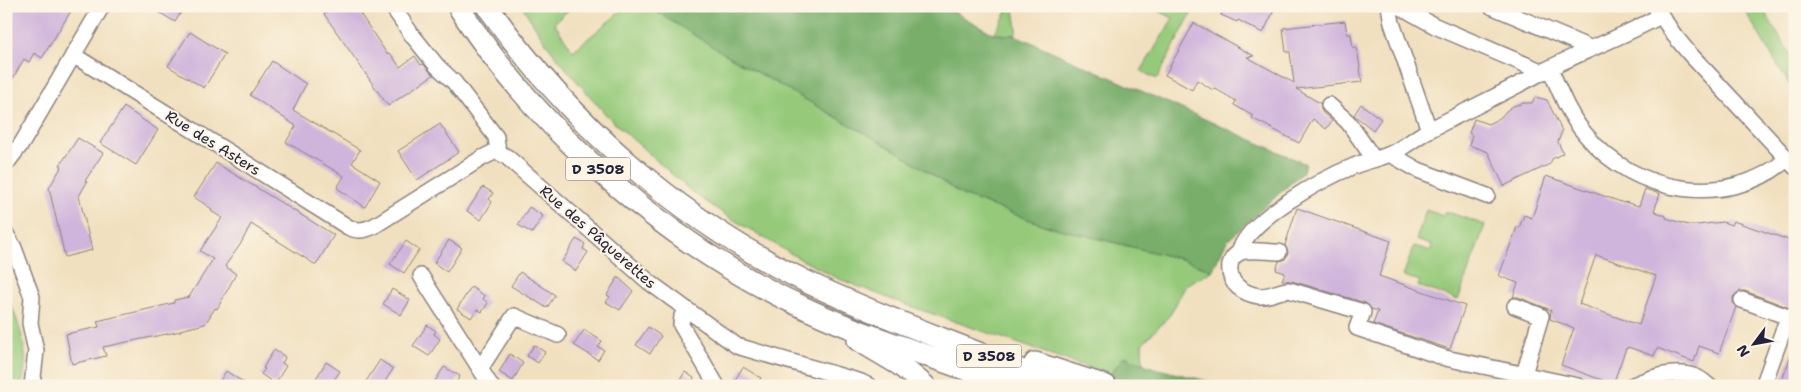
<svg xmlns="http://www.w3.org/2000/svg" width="1801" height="392" font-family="'Shantell Sans',sans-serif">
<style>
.green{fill:#96ca7a;stroke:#5c765a}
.forest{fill:#78ae6a;stroke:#4d6852}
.building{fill:#cfb4dc;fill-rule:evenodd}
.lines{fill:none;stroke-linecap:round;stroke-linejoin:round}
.minor-casing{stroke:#8a817d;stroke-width:18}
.highway-casing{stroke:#8a817d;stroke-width:24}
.minor{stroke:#fff;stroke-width:15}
.highway{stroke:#fff;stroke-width:21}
.labels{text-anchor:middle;stroke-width:4;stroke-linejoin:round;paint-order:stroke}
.shield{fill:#fcf5e5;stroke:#63616e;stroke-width:1}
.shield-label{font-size:14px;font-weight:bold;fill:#22223b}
.street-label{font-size:15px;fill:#22223b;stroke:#fcf5e5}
</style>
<rect width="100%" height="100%" fill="#fcf5e5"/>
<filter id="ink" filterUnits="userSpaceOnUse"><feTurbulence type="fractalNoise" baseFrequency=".02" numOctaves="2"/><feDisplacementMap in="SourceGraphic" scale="10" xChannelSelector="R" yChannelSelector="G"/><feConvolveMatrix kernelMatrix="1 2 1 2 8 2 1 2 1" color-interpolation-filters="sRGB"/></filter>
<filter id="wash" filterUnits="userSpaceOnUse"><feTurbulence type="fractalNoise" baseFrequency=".0096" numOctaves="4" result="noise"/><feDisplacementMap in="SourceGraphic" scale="20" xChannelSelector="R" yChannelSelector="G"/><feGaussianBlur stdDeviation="1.12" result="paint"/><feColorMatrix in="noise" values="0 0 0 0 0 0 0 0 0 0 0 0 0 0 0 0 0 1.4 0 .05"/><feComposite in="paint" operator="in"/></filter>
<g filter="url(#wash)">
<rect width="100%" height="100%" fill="#f1e0bf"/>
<path class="green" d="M 522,6 L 573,6 L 554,23 L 573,51 L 627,6 L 647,6 L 730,57 L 900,153 L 962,195 L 1047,226 L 1185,260 L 1212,271 L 1186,285 L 1170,315 L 1142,344 L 1143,364 L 1124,356 L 1110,375 L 904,304 L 839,279 L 802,260 L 727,216 L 691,191 L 609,118 L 568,71 L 545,42 Z
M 998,6 L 1009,6 L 1014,9 L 1017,29 L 1015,35 L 994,34 L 1007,12 Z
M 1149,6 L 1180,6 L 1185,8 L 1186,6 L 1195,6 L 1157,79 L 1141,71 L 1173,18 Z
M 1742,6 L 1761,6 L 1795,62 L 1795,94 Z
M 1426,210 L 1443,216 L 1445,211 L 1485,225 L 1458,300 L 1418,286 L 1420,281 L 1403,276 L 1414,246 L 1431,251 L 1432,245 L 1416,240 Z
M 6,290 C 17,322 33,352 21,386 L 6,386 Z"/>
<path class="forest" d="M 647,6 L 943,6 L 994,34 L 1015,35 L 1306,164 L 1302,173 L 1227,241 L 1212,271 L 1185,260 L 1047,226 L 962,195 L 900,153 L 730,57 Z
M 1124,356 L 1154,368 L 1228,386 L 1137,386 L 1110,375 Z"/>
<g id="blocks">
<path class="building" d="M 6,6 L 74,6 L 42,58 L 34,53 L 29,62 L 24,59 L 6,90 Z
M 149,6 L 185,6 L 175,22 Z
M 334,6 L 355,6 L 387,54 L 390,53 L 400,67 L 415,56 L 421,65 L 423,64 L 433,75 L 388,106 L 324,14 Z
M 1225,6 L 1276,6 L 1263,33 L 1238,20 L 1237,22 L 1221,15 Z
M 1345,21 L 1347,34 L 1351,34 L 1353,48 L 1357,47 L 1362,82 L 1296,89 L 1320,103 L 1322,112 L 1332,121 L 1326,129 L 1313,119 L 1299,143 L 1252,118 L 1253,116 L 1234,105 L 1236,101 L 1214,88 L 1213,90 L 1197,80 L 1192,90 L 1165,75 L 1194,23 L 1254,56 L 1247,57 L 1294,83 L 1290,52 L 1286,52 L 1283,28 Z
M 190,32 L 225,54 L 204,88 L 168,66 Z
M 272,61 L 306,84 L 293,110 L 360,150 L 352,163 L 380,181 L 365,207 L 337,188 L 344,176 L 286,142 L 296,126 L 250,95 Z
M 1535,97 L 1547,100 L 1562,131 L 1558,142 L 1563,153 L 1552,159 L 1550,164 L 1504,186 L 1488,152 L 1469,145 L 1472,135 L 1469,133 L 1474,119 L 1488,124 L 1500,118 L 1506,111 L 1513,106 L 1524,103 L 1532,103 Z
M 1361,104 L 1381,119 L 1373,130 L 1354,115 Z
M 124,107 L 158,130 L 136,165 L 100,143 Z
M 440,124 L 459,152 L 417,180 L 398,151 Z
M 78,138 L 103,153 L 85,181 L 87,182 L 79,196 L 92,250 L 65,257 L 49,188 L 62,166 L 60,165 Z
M 216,163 L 334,235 L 316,265 L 251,224 L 240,245 L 225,266 L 236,274 L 217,309 L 215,308 L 205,324 L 180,330 L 181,331 L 103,347 L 106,356 L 72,364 L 66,334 L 99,327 L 97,321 L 174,303 L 174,300 L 189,297 L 213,259 L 200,251 L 222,218 L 211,211 L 212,209 L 194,197 Z
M 1546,176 L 1624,203 L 1625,202 L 1639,206 L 1645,189 L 1660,194 L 1654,211 L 1666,216 L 1666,218 L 1688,225 L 1697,225 L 1723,222 L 1731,225 L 1733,221 L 1795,242 L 1795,310 L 1745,291 L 1740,291 L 1733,297 L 1733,302 L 1736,307 L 1719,353 L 1699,346 L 1694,362 L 1657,348 L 1654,356 L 1628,347 L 1627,349 L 1626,348 L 1613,384 L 1561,365 L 1574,328 L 1550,319 L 1551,310 L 1518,297 L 1513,297 L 1518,283 L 1499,276 L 1517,227 L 1519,228 L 1524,215 L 1532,218 ZM 1596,255 L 1656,276 L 1639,325 L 1579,304 Z
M 483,187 L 493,193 L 489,199 L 492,202 L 481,220 L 467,211 Z
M 529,207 L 543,216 L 532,233 L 518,225 Z
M 1297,208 L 1391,241 L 1379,276 L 1465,306 L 1450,349 L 1373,324 L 1378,311 L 1371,309 L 1366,303 L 1292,281 L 1282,280 L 1285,273 L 1276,270 L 1279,261 L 1284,260 L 1287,256 L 1288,252 L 1285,245 Z
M 576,239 L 585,244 L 583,249 L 588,252 L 576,271 L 562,262 Z
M 449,240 L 462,248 L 447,272 L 434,263 Z
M 406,241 L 419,250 L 404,273 L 390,264 Z
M 520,272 L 555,295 L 547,308 L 511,286 Z
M 618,277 L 633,291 L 620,310 L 606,302 L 610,297 L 607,295 Z
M 471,287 L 485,296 L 483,299 L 488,303 L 482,312 L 477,309 L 471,318 L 457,309 Z
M 392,289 L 410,300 L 401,315 L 383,304 Z
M 427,325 L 436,331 L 434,334 L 440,339 L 429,356 L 413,346 Z
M 648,327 L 661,336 L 650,354 L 636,345 Z
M 584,330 L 602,341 L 598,347 L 604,350 L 598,360 L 574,345 Z
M 534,345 L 545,352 L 538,363 L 527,356 Z
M 274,350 L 284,356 L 285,358 L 282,363 L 286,366 L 275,384 L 261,374 L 265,369 L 263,368 Z
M 1793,350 L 1795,350 L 1795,386 L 1780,386 Z
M 510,354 L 523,363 L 513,381 L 499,372 Z
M 380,360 L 393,369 L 382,386 L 363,386 Z
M 326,362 L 340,371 L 330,386 L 323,386 L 315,380 Z
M 444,367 L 460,376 L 454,386 L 432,386 Z
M 743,367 L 761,378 L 756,386 L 743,386 L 735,380 Z
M 226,371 L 249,386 L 217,386 Z
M 685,372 L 694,378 L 690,386 L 676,386 Z"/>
</g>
</g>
<g filter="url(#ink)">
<use href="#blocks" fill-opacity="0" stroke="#8a817d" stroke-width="1"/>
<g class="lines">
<defs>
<path id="minor" d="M 392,6 L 412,35 L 437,66 L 454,82 L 496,137 L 498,152 L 507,157 L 649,282 L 737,346 L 861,382 L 869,386
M 1389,6 L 1392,23 L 1429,130
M 1399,6 L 1435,26 L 1543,72
M 1491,6 L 1590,48
M 1655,6 L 1674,35 L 1689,53 L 1795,167
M 73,55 L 348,227 C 357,232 366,230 374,226 L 482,158 L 494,152 L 498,152
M 1550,68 C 1560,92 1569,116 1586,135 C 1634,194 1728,210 1787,159
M 1329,105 L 1348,122 L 1374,159
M 1390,154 L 1418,170 L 1487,196
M 6,164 L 22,143 L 102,6
M 6,234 L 14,248 L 32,297 L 30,323 L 36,351 L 32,386
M 1279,252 C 1268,252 1252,249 1241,252 C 1225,258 1228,278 1238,287 C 1244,292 1252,295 1259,296 C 1270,297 1279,290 1289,290 L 1363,312 L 1357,328 L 1445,358 L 1578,386
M 1239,253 C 1246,220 1324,178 1354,166 C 1366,161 1379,159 1390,154 C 1404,148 1416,137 1429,130 C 1467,110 1506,92 1544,71 C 1582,51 1623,37 1660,16
M 421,276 L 491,386
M 1742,300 L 1788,317 L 1763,386
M 1515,306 L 1541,316 L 1524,374
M 686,309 L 682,316 L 681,325 L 717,386
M 480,369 L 514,316 L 558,335
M 1631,386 C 1649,378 1677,369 1696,377 C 1701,379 1705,383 1709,386"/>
<path id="highway" d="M 458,6 C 537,131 674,250 809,310 C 874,340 944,360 1011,386
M 487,6 C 570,123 678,219 807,282 C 888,321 975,349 1058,386
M 858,340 L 900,365 L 925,386
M 1035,363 L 1106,386"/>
</defs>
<use href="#minor" class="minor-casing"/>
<use href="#highway" class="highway-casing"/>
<use href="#minor" class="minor"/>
<use href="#highway" class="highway"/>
</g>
</g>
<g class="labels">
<g class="shield">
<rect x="565.5" y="157.5" width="65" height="23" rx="4"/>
<rect x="956.5" y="344.5" width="65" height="23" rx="4"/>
</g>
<g class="shield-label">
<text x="598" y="174">D 3508</text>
<text x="989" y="361">D 3508</text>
</g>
<g class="street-label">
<text transform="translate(213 143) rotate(32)" y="5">Rue des Asters</text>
<text transform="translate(598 237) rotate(41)" y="5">Rue des Pâquerettes</text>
</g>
</g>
<rect width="1801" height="392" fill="none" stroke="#fcf5e5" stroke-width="25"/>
<g transform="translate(1754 344) rotate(238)" stroke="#fcf5e5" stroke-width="4" paint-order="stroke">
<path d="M0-4L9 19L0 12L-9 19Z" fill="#22223b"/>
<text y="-8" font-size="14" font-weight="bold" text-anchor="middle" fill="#22223b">N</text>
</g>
</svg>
